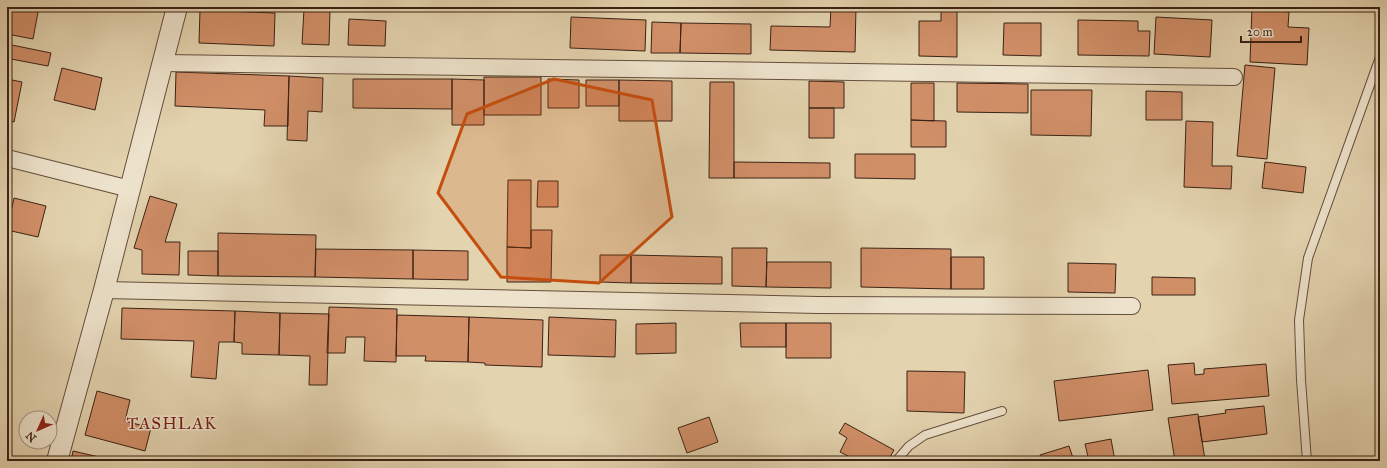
<svg xmlns="http://www.w3.org/2000/svg" width="1387" height="468" font-family="'IM FELL Great Primer',serif">
<style>
.building{fill:#d18f68;stroke:#3b2215}
.lines{fill:none;stroke-linecap:round;stroke-linejoin:round}
.service-casing{stroke:#654e3c;stroke-width:10}
.minor-casing{stroke:#654e3c;stroke-width:18}
.tertiary-casing{stroke:#654e3c;stroke-width:22}
.service{stroke:#ede2cb;stroke-width:8}
.minor{stroke:#ede2cb;stroke-width:16}
.tertiary{stroke:#ede2cb;stroke-width:20}
.marked{fill:#c54e0e;fill-opacity:0.2;stroke:#c54e0e;stroke-width:3;stroke-linejoin:round}
.labels{text-anchor:middle;stroke-width:3;stroke-linejoin:round;paint-order:stroke}
.quarter-label{font-size:17px;letter-spacing:1px;fill:#7a1f14;stroke:#ede2cb}
</style>
<rect width="100%" height="100%" fill="#e3d3af"/>
<filter id="stains"><feTurbulence type="fractalNoise" baseFrequency=".005" numOctaves="4"/><feColorMatrix values="0 0 0 0 .2 0 0 0 0 .09 0 0 0 0 .02 0 0 0 .5 -.17"/></filter>
<radialGradient id="worn" r=".72"><stop offset=".6" stop-color="#630" stop-opacity="0"/><stop offset="1" stop-color="#630" stop-opacity=".3"/></radialGradient>
<path class="building" d="M 7,7 L 39,7 L 33,39 L 7,34 Z
M 831,7 L 856,7 L 855,52 L 770,50 L 771,26 L 830,27 Z
M 941,7 L 957,7 L 957,57 L 919,56 L 919,21 L 941,21 Z
M 1252,7 L 1277,7 L 1277,11 L 1289,12 L 1288,27 L 1309,28 L 1307,65 L 1250,62 Z
M 304,9 L 330,10 L 329,45 L 302,44 Z
M 200,10 L 275,13 L 274,46 L 199,43 Z
M 571,17 L 646,20 L 645,51 L 570,48 Z
M 1156,17 L 1212,20 L 1210,57 L 1154,54 Z
M 349,19 L 386,21 L 385,46 L 348,45 Z
M 1078,20 L 1138,21 L 1138,31 L 1150,31 L 1149,56 L 1078,55 Z
M 652,22 L 681,23 L 680,53 L 651,53 Z
M 681,23 L 751,24 L 751,54 L 680,53 Z
M 1004,23 L 1041,23 L 1041,56 L 1003,55 Z
M 7,44 L 51,53 L 48,66 L 11,59 L 10,64 L 7,63 Z
M 1245,65 L 1275,68 L 1267,159 L 1237,156 Z
M 62,68 L 102,78 L 95,110 L 54,100 Z
M 176,72 L 289,76 L 288,126 L 264,126 L 265,110 L 175,106 Z
M 289,76 L 323,78 L 322,112 L 308,111 L 307,141 L 287,140 Z
M 484,77 L 541,77 L 541,115 L 484,115 Z
M 7,79 L 22,82 L 14,122 L 7,120 Z
M 353,79 L 452,79 L 452,109 L 353,108 Z
M 452,79 L 484,80 L 484,125 L 452,125 Z
M 548,79 L 579,80 L 579,108 L 548,108 Z
M 586,80 L 619,80 L 619,106 L 586,106 Z
M 619,80 L 672,81 L 672,121 L 619,121 Z
M 809,81 L 844,82 L 844,108 L 809,108 Z
M 710,82 L 734,82 L 734,178 L 709,178 Z
M 911,83 L 934,83 L 934,121 L 911,120 Z
M 957,83 L 1028,84 L 1028,113 L 957,112 Z
M 1031,90 L 1092,90 L 1091,136 L 1031,135 Z
M 1146,91 L 1182,92 L 1182,120 L 1146,120 Z
M 809,108 L 834,108 L 834,138 L 809,138 Z
M 911,120 L 946,121 L 946,147 L 911,147 Z
M 1186,121 L 1213,122 L 1212,166 L 1232,166 L 1231,189 L 1184,187 Z
M 855,154 L 915,154 L 915,179 L 855,178 Z
M 734,162 L 830,163 L 830,178 L 734,178 Z
M 1265,162 L 1306,167 L 1303,193 L 1262,188 Z
M 508,180 L 531,180 L 531,248 L 507,247 Z
M 538,181 L 558,181 L 558,207 L 537,207 Z
M 150,196 L 177,204 L 165,242 L 180,242 L 179,275 L 142,274 L 142,250 L 134,248 Z
M 14,198 L 46,206 L 38,237 L 7,230 Z
M 531,230 L 552,230 L 551,282 L 507,282 L 507,247 L 531,248 Z
M 218,233 L 316,235 L 315,277 L 218,276 Z
M 732,248 L 767,248 L 766,287 L 732,286 Z
M 861,248 L 951,249 L 951,289 L 861,287 Z
M 316,249 L 413,250 L 413,279 L 315,277 Z
M 413,250 L 468,251 L 468,280 L 413,279 Z
M 188,251 L 218,251 L 218,276 L 188,275 Z
M 600,255 L 631,255 L 631,283 L 600,282 Z
M 631,255 L 722,257 L 722,284 L 631,283 Z
M 951,257 L 984,257 L 984,289 L 951,289 Z
M 767,262 L 831,262 L 831,288 L 766,287 Z
M 1068,263 L 1116,264 L 1115,293 L 1068,292 Z
M 1152,277 L 1195,278 L 1195,295 L 1152,295 Z
M 329,307 L 397,309 L 396,362 L 364,361 L 365,337 L 346,337 L 345,353 L 327,353 Z
M 122,308 L 235,311 L 234,342 L 219,342 L 216,379 L 191,377 L 194,341 L 121,339 Z
M 235,311 L 280,313 L 279,355 L 242,354 L 242,343 L 234,342 Z
M 280,313 L 329,314 L 327,385 L 309,385 L 310,356 L 279,355 Z
M 397,315 L 469,317 L 468,362 L 425,361 L 426,356 L 396,356 Z
M 469,317 L 543,320 L 542,367 L 485,365 L 485,363 L 468,362 Z
M 549,317 L 616,320 L 615,357 L 548,355 Z
M 676,323 L 676,353 L 636,354 L 636,324 Z
M 740,323 L 786,323 L 786,347 L 741,347 Z
M 786,323 L 831,323 L 831,358 L 786,358 Z
M 1194,363 L 1195,375 L 1204,374 L 1204,369 L 1266,364 L 1269,396 L 1172,404 L 1168,365 Z
M 1148,370 L 1153,410 L 1059,421 L 1054,381 Z
M 907,371 L 965,372 L 964,413 L 907,411 Z
M 97,391 L 130,400 L 125,421 L 151,428 L 145,451 L 85,435 Z
M 1264,406 L 1267,434 L 1202,442 L 1198,417 L 1226,413 L 1225,410 Z
M 1198,414 L 1205,460 L 1175,461 L 1168,418 Z
M 709,417 L 718,442 L 687,453 L 678,428 Z
M 845,423 L 894,450 L 888,461 L 858,461 L 840,452 L 847,438 L 839,433 Z
M 1111,439 L 1115,461 L 1089,461 L 1085,444 Z
M 1069,446 L 1074,461 L 1042,461 L 1040,455 Z
M 73,451 L 99,457 L 98,461 L 71,461 Z"/>
<g class="lines">
<defs>
<path id="service" d="M 896,461 L 909,446 L 925,435 L 1002,411
M 1307,461 L 1301,380 L 1299,320 L 1308,258 L 1380,57"/>
<path id="minor" d="M 163,63 L 1234,77
M 7,158 L 130,189
M 104,290 L 818,305 L 1132,306"/>
<path id="tertiary" d="M 57,461 L 104,290 L 177,7"/>
</defs>
<use href="#service" class="service-casing"/>
<use href="#minor" class="minor-casing"/>
<use href="#tertiary" class="tertiary-casing"/>
<use href="#service" class="service"/>
<use href="#minor" class="minor"/>
<use href="#tertiary" class="tertiary"/>
</g>
<path class="marked" d="M 554,79 L 652,100 L 672,217 L 599,283 L 501,277 L 438,193 L 467,114 Z"/>
<g class="labels">
<g class="quarter-label">
<text x="172" y="429">TASHLAK</text>
</g>
</g>
<rect width="1387" height="468" fill="none" stroke="#e3d3af" stroke-width="24"/>
<rect x="8" y="8" width="1371" height="452" fill="none" stroke="#3b2215" stroke-width="2"/>
<rect x="12" y="12" width="1363" height="444" fill="none" stroke="#3b2215"/>
<g transform="translate(38 430) rotate(225)"><circle r="19" fill="#ede2cb" stroke="#a69582"/>
<path d="M0-3L7 15L0 10L-7 15Z" fill="#8f2418"/>
<text y="-6" font-size="11" font-weight="bold" text-anchor="middle" fill="#3b2215">N</text>
</g>
<path d="M1241 36v6h60v-6" fill="none" stroke="#3b2215" stroke-width="2"/>
<text x="1247" y="36" font-size="12" fill="#3b2215" stroke="#ede2cb" stroke-width="3" paint-order="stroke">20 m</text>
<rect width="100%" height="100%" filter="url(#stains)"/>
<rect width="100%" height="100%" fill="url(#worn)"/>
</svg>
